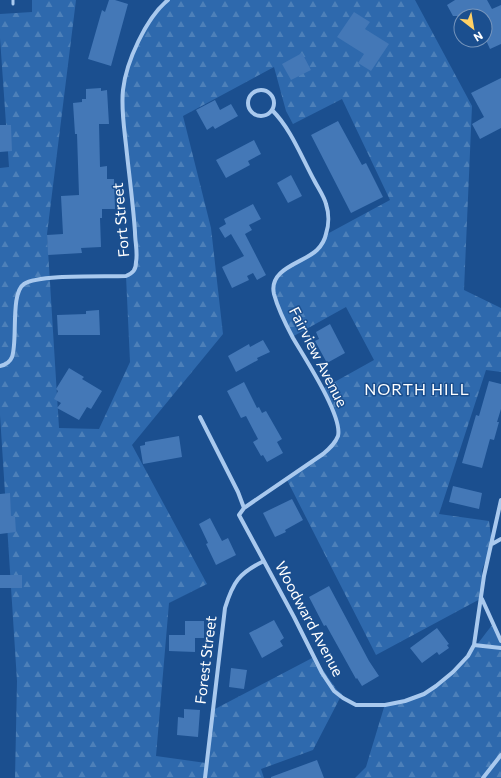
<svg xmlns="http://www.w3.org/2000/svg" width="501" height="778" font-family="Commissioner,sans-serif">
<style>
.forest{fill:url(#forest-firs)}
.building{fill:#4478b7}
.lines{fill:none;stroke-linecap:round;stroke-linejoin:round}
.lane{stroke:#a9c9ee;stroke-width:3}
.street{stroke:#a9c9ee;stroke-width:4}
.labels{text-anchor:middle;stroke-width:3;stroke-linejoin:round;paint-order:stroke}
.street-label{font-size:15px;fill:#fff;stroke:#1b4f8f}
.neighbourhood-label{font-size:16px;letter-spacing:1px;fill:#fff;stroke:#1b4f8f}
</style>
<defs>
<pattern id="forest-firs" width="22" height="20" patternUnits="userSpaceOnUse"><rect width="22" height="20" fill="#2e69ad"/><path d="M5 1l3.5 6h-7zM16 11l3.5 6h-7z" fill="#4d80b9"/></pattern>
</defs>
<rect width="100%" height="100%" fill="#1b4f8f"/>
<path class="forest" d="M 32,0 L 76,0 L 47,234 L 59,428 L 99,429 L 130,362 L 126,276 L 132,274 L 137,262 L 122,106 L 127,70 L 150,19 L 168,0 L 415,0 L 472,106 L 464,290 L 501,308 L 501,372 L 486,370 L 439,514 L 489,521 L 492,544 L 482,570 L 482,598 L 376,655 L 287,480 C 301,470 342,446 338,426 C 337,418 326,398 322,389 L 374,360 L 346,307 L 292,337 L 281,312 L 274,287 L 280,273 L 320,248 L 329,233 L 390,200 L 342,99 L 293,124 L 286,111 L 274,67 L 183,116 L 211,228 L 223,334 L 132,445 L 207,584 L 169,603 L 156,756 L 206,763 L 213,710 L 314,657 L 337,690 L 342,694 L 313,750 L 261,769 L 264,778 L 15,778 L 17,681 L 0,415 L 0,168 L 9,167 L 0,38 L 0,14 L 32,12 Z
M 493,624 L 501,642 L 501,778 L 355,778 L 366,767 L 385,704 C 397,701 412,699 424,694 C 452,680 474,648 493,624 Z"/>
<path class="building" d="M 109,0 L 115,0 L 128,4 L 111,66 L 88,59 L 102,10 L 105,12 Z
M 455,0 L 487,0 L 492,9 L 501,5 L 501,44 L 490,49 L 485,38 L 485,16 L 453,16 L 447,5 Z
M 354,12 L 370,22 L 365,29 L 389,44 L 371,71 L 358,63 L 364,54 L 337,37 Z
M 302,53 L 311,70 L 291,80 L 282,64 Z
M 501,78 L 501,128 L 480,139 L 472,124 L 484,117 L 471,93 Z
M 101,88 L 101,91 L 107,90 L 109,124 L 99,124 L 100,167 L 107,166 L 107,179 L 114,179 L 115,209 L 102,209 L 102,218 L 100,218 L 101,247 L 81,248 L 82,253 L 48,255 L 47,235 L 63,234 L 61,196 L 79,195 L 77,134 L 75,134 L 73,103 L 82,102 L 82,99 L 86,99 L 86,89 Z
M 215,100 L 220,110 L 231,104 L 238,116 L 215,129 L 213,126 L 207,130 L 196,110 Z
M 338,121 L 362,165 L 366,163 L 383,197 L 351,213 L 311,135 Z
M 0,125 L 11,125 L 12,151 L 0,152 Z
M 254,140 L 261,154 L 248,161 L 250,165 L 226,178 L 216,160 Z
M 291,175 L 302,196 L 288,203 L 277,183 Z
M 253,204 L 261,219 L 249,225 L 252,230 L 245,234 L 266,275 L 257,280 L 253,273 L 247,276 L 249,280 L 232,288 L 222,267 L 244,256 L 231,234 L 225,238 L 219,228 L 226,224 L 224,219 Z
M 99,310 L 100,335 L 58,335 L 57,315 L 86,314 L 86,311 Z
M 330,324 L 345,353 L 327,363 L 315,341 L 319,339 L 316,332 Z
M 263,340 L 270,352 L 257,358 L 258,360 L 236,372 L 228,356 L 249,344 L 250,347 Z
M 69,368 L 84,377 L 82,379 L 102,391 L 91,409 L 87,407 L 79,420 L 57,408 L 61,403 L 54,399 L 58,391 L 56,389 Z
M 489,381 L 501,384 L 501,409 L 497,422 L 499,422 L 494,440 L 490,439 L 482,468 L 462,463 L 476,415 L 479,416 Z
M 244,382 L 257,408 L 259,407 L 262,413 L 266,411 L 282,439 L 277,442 L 283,453 L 267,462 L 263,455 L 261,456 L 253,442 L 258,439 L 246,416 L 241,418 L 227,391 Z
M 179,436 L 182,457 L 143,464 L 140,446 L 145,445 L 145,442 Z
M 453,486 L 482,493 L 479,509 L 449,502 Z
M 10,493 L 11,516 L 15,516 L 16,532 L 0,534 L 0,494 Z
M 292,499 L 303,520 L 285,530 L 286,532 L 275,537 L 263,513 Z
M 210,518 L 222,541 L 228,538 L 236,555 L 216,565 L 206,544 L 208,543 L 199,524 Z
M 0,575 L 22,575 L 22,588 L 0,588 Z
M 329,586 L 369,661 L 379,676 L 362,686 L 357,678 L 356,679 L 326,625 L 324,626 L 309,597 Z
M 274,620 L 284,638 L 280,641 L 283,646 L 262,658 L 249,633 Z
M 185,621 L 204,621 L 204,638 L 195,638 L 195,652 L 169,651 L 169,635 L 185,635 Z
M 437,628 L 449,644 L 447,645 L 449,648 L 439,655 L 437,652 L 422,663 L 410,648 Z
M 231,668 L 247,670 L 244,689 L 229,687 Z
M 184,709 L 200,710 L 198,737 L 177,735 L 178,717 L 184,718 Z
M 317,760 L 324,778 L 271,778 L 271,777 Z"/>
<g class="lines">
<path class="lane" d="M 13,0 L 13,4"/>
<path class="street" d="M248 103a13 13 0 1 1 26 0a13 13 0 1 1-26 0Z
M 272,110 C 291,129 301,156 314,180 C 318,188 324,196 326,204 C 329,213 329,225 326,234 C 325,239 321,246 317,250 C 304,263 268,268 274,294 C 278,309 286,325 293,338 C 304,357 343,416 338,436 C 335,444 329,449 323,454 L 244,508 L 239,515 L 294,617 L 322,673 L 334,691 L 343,698 L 356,705 L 385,705 L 405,701 L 424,694 L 436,686 L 453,672 L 468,656 L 474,645 L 484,576 L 501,500
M 0,366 C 5,365 10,362 12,357 C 18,341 10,293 24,284 C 39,274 105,277 126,276 C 133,273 136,270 136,262 C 138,253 135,242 135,232 C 133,203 129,174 126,145 C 124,127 121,108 123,90 C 126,62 146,18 168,0
M 200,417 L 238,492 L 244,508
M 492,544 L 501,539
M 482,599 L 501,641
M 474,645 L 501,648
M 205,778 L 225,608 C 233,582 239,573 264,561
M 483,778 L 501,755"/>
</g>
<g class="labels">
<g class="street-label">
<text transform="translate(121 220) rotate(-95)" y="5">Fort Street</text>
<text transform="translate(318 357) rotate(63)" y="5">Fairview Avenue</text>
<text transform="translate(309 619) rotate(62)" y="5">Woodward Avenue</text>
<text transform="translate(206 660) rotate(-83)" y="5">Forest Street</text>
</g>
<g class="neighbourhood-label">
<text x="417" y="395">NORTH HILL</text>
</g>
</g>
<g transform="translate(473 28) rotate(149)"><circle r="19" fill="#1b4f8f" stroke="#7695bc"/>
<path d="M0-3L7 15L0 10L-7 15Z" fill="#ffd166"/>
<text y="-6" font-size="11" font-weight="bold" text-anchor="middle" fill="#ffffff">N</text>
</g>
</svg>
